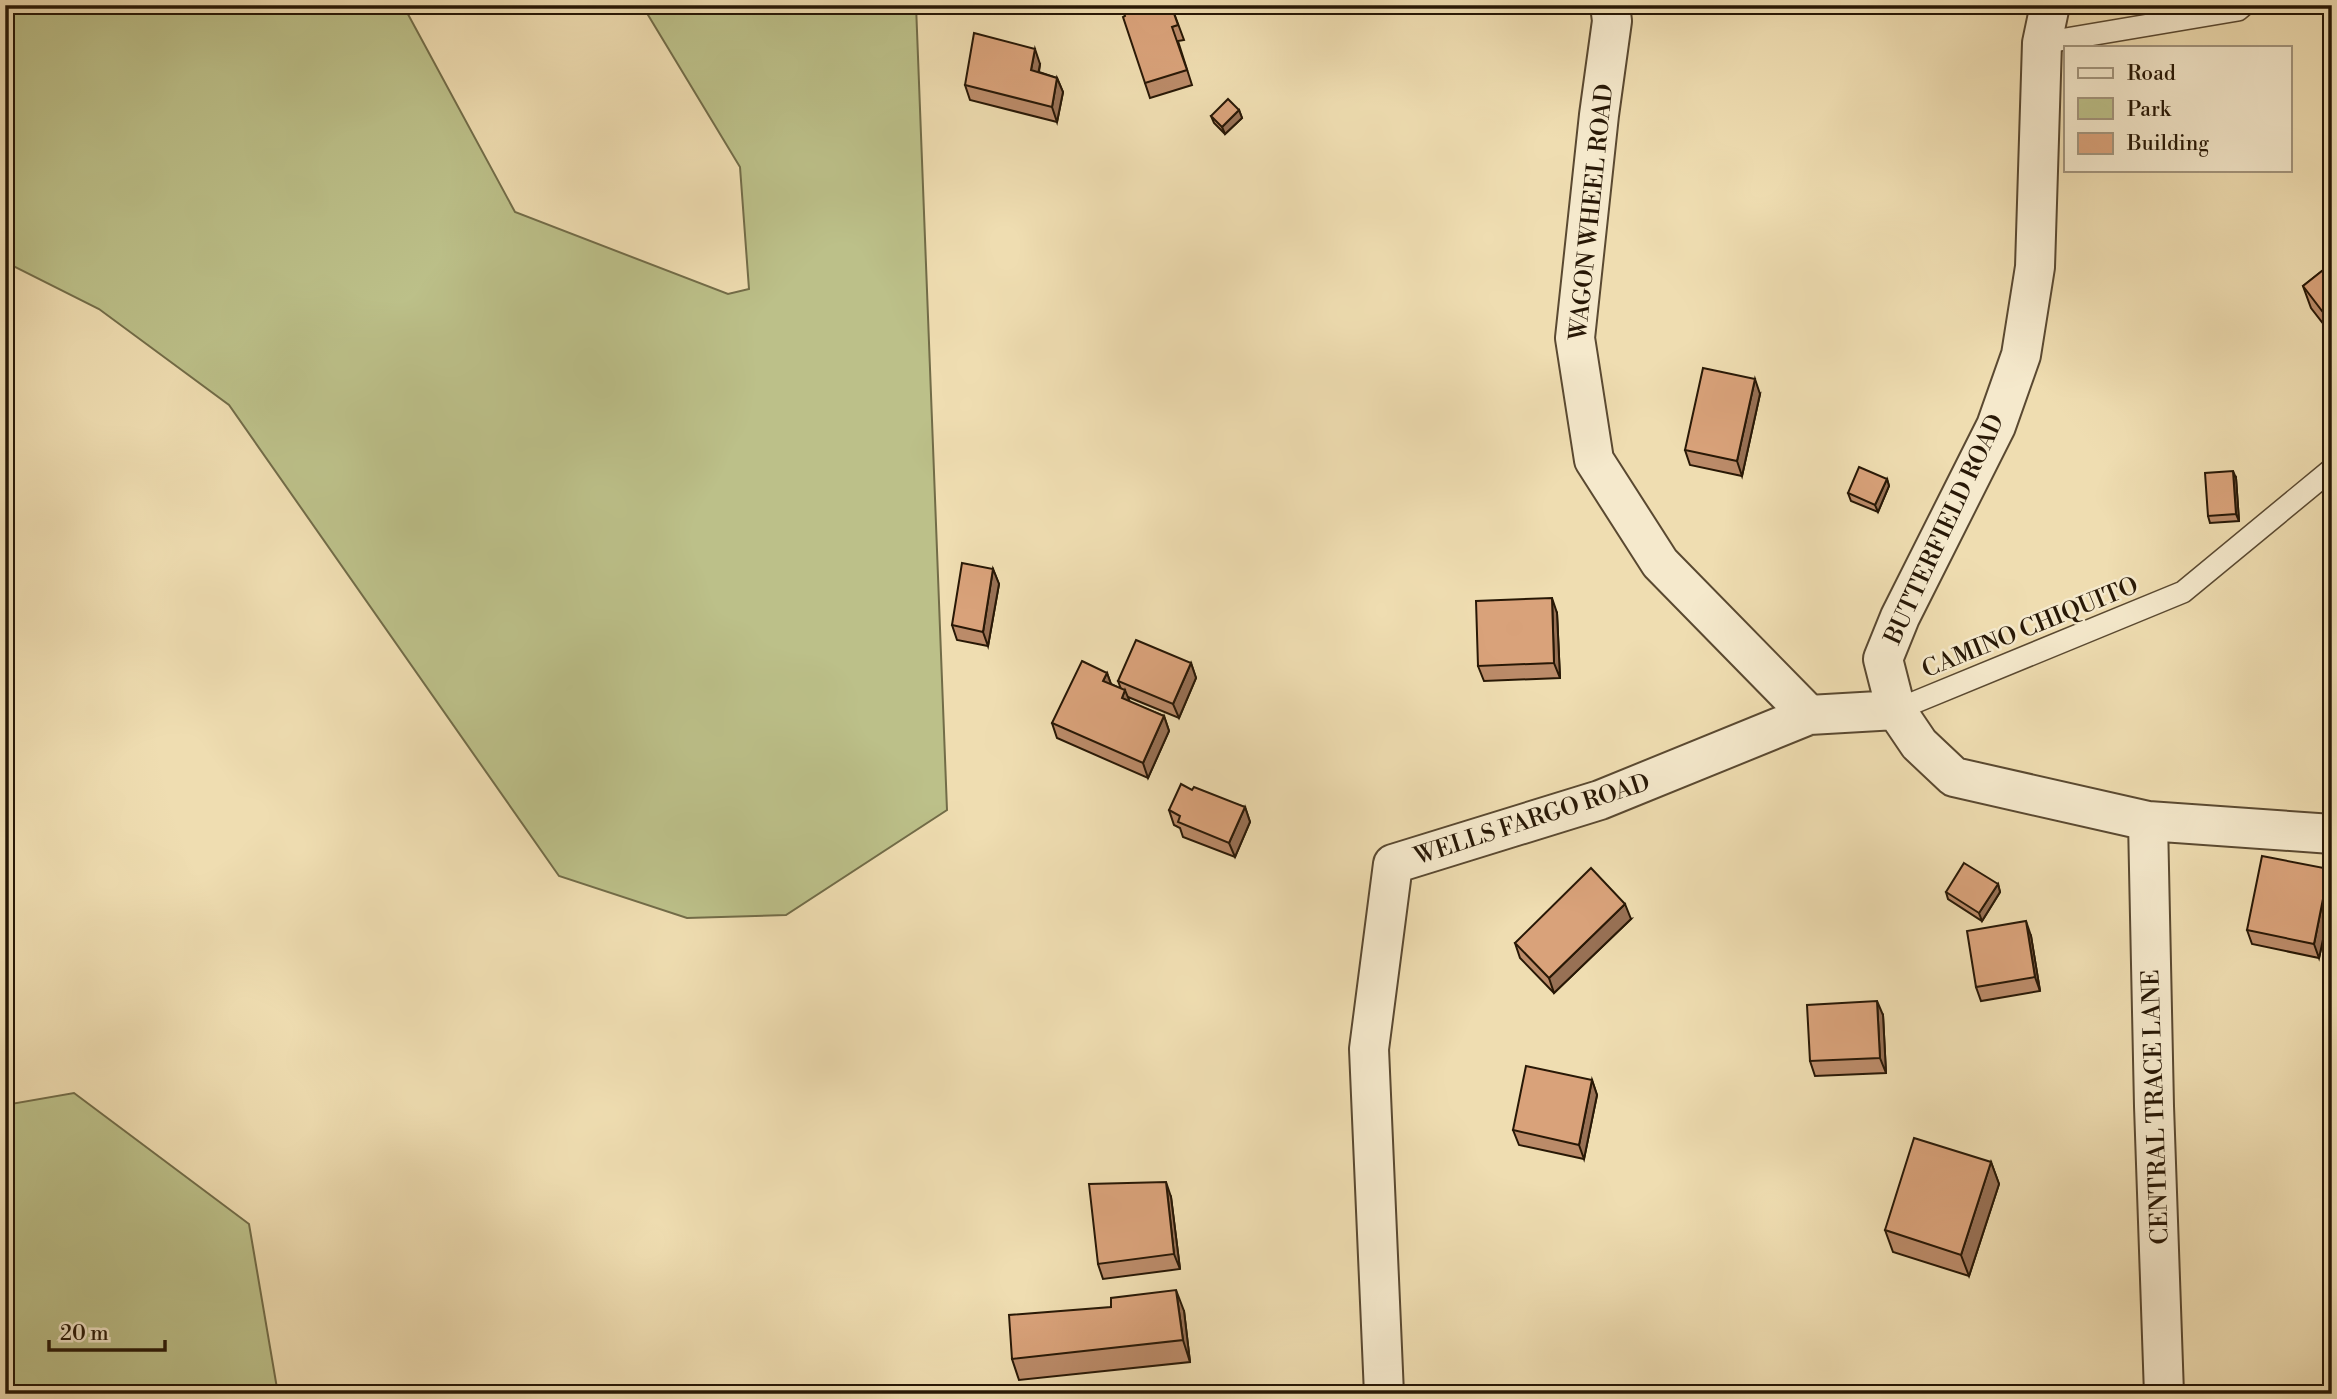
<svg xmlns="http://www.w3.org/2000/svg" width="2337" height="1399" font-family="'Libre Bodoni',serif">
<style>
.green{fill:#bcc089;stroke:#726c48;stroke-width:2}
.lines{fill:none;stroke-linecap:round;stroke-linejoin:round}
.service-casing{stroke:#5a4931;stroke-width:24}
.minor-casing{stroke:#5a4931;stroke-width:42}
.service{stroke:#f5e9cc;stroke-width:21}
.minor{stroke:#f5e9cc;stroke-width:38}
.wall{fill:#bb8b69;stroke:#281806;stroke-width:2}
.shaded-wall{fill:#987155;stroke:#281806;stroke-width:2}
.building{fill:#d9a27a;stroke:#281806;stroke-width:2}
.labels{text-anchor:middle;stroke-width:5;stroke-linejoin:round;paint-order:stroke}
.street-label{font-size:24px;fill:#281806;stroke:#f5e9cc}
</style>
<rect width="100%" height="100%" fill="#efddb1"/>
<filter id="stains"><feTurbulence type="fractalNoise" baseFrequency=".00286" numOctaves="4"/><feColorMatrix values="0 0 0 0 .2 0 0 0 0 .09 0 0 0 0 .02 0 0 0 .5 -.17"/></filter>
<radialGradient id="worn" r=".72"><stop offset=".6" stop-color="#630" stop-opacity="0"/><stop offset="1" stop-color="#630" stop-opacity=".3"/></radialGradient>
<path class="green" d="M 5,5 L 403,5 L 515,212 L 728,294 L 749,289 L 740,167 L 642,5 L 916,5 L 947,810 L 786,915 L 687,918 L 559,876 L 229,405 L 99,309 L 5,262 Z
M 74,1093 L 249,1224 L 278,1394 L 5,1394 L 5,1105 Z"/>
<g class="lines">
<defs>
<path id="service" d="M 2042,43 L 2238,10 L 2244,5
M 1896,710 L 2183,592 L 2332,469"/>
<path id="minor" d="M 1610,5 L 1612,21 L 1599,115 L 1575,338 L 1594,460 L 1660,563 L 1809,715
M 2050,5 L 2042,43 L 2035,267 L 2021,355 L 1996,426 L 1900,617 L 1883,659 L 1896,710 L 1919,744 L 1954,777 L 2148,821 L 2332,834
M 2148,821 L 2154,1106 L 2164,1394
M 1384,1394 L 1369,1049 L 1393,864 L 1600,800 L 1809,715 L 1896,710"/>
</defs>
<use href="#service" class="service-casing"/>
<use href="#minor" class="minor-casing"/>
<use href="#service" class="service"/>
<use href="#minor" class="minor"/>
</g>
<path class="wall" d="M 1171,5 L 1184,40 L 1178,41 L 1192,85 L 1150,98 L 1145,83 Z
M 1040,64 L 1039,72 L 1057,78 L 1063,92 L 1057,122 L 970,100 L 965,85 Z
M 1239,110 L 1242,118 L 1225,134 L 1214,123 L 1211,116 Z
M 2332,263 L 2332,335 L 2311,308 L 2303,286 Z
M 1760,394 L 1742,476 L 1690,465 L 1685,450 Z
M 2236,478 L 2239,521 L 2210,523 L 2208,516 Z
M 1887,479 L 1889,486 L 1878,512 L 1851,501 L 1848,493 Z
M 993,569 L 999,584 L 988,646 L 957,640 L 952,625 Z
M 1557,613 L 1560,678 L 1484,681 L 1478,666 Z
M 1191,663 L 1196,678 L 1179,718 L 1128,697 L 1129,702 L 1164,716 L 1169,731 L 1148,778 L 1057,738 L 1052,723 L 1107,673 L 1111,684 L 1121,689 L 1118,681 Z
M 1192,790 L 1245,807 L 1250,822 L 1235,857 L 1183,837 L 1180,828 L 1174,825 L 1169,810 Z
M 2332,876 L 2332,898 L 2319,958 L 2252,944 L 2247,930 Z
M 1998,884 L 2000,892 L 1982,921 L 1948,899 L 1946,892 Z
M 1631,919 L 1554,993 L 1520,958 L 1515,943 Z
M 2031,936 L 2040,991 L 1981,1001 L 1976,987 Z
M 1883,1015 L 1886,1073 L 1815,1076 L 1810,1061 Z
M 1592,1080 L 1597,1095 L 1584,1159 L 1519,1145 L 1513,1130 Z
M 1991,1162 L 1999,1184 L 1969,1276 L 1893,1252 L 1885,1230 Z
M 1171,1197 L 1180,1269 L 1103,1279 L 1098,1264 Z
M 1111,1307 L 1184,1311 L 1190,1362 L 1019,1380 L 1012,1359 Z"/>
<path class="shaded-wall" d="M 1035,49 L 1040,64 L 1036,85 L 1031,70 Z
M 1057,78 L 1063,92 L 1057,122 L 1052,107 Z
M 1239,110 L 1242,118 L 1225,134 L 1222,127 Z
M 1755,379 L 1760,394 L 1742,476 L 1737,461 Z
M 2233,471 L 2236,478 L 2239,521 L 2236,514 Z
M 1887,479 L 1889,486 L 1878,512 L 1875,505 Z
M 993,569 L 999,584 L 988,646 L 983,632 Z
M 1552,598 L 1557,613 L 1560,678 L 1554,663 Z
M 1191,663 L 1196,678 L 1179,718 L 1173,704 Z
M 1107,673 L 1112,687 L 1103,681 Z
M 1125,690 L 1131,705 L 1122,698 Z
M 1164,716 L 1169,731 L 1148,778 L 1143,763 Z
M 1245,807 L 1250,822 L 1235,857 L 1229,843 Z
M 2329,869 L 2332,876 L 2332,898 L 2319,958 L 2314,944 Z
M 1998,884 L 2000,892 L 1982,921 L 1979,913 Z
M 1625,904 L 1631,919 L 1554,993 L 1549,978 Z
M 2026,921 L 2031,936 L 2040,991 L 2035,977 Z
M 1877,1001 L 1883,1015 L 1886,1073 L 1880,1058 Z
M 1592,1080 L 1597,1095 L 1584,1159 L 1579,1145 Z
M 1991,1162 L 1999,1184 L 1969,1276 L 1961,1255 Z
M 1166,1182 L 1171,1197 L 1180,1269 L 1174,1254 Z
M 1176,1290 L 1184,1311 L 1190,1362 L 1183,1340 Z"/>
<path class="building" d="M 1132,5 L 1171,5 L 1178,25 L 1172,27 L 1187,70 L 1145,83 L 1123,17 L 1125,16 L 1123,8 Z
M 974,33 L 1035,49 L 1031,70 L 1057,78 L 1052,107 L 965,85 Z
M 1228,99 L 1239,110 L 1222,127 L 1211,116 Z
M 2332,263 L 2332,324 L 2303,286 Z
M 1703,368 L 1755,379 L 1737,461 L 1685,450 Z
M 1859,467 L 1887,479 L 1875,505 L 1848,493 Z
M 2233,471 L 2236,514 L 2208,516 L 2205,473 Z
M 962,563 L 993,569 L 983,632 L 952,625 Z
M 1552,598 L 1554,663 L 1478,666 L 1476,601 Z
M 1136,640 L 1191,663 L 1173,704 L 1118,681 Z
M 1082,661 L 1107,673 L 1103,681 L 1125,690 L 1122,698 L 1164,716 L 1143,763 L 1052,723 Z
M 1181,784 L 1192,790 L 1194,787 L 1245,807 L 1229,843 L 1178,822 L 1180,816 L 1169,810 Z
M 2262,856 L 2329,869 L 2314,944 L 2247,930 Z
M 1964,863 L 1998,884 L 1979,913 L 1946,892 Z
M 1591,868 L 1625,904 L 1549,978 L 1515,943 Z
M 2026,921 L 2035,977 L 1976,987 L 1967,931 Z
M 1877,1001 L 1880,1058 L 1810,1061 L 1807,1005 Z
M 1526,1066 L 1592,1080 L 1579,1145 L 1513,1130 Z
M 1914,1138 L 1991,1162 L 1961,1255 L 1885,1230 Z
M 1166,1182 L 1174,1254 L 1098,1264 L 1089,1184 Z
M 1176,1290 L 1183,1340 L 1012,1359 L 1009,1315 L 1111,1307 L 1111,1298 Z
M 1547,1389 L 1547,1394 L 1500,1394 L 1500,1391 Z"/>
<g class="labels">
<g class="street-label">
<text transform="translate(1591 212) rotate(-84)" y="8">WAGON WHEEL ROAD</text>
<text transform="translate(1944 529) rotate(-65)" y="8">BUTTERFIELD ROAD</text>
<text transform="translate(2030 627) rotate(-22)" y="8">CAMINO CHIQUITO</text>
<text transform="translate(1532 819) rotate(-18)" y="8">WELLS FARGO ROAD</text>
<text transform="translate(2155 1107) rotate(-92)" y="8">CENTRAL TRACE LANE</text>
</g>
</g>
<rect width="2337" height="1399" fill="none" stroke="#efddb1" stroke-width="28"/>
<rect x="7" y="7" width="2323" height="1385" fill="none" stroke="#281806" stroke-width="3.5"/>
<rect x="14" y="14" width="2309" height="1371" fill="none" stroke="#281806" stroke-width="2"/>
<rect x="2064" y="46" width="228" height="126" fill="#f5e9cc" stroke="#a3957d" stroke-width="2"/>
<rect x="2078" y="68" width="35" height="10" fill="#f5e9cc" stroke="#a3957d" stroke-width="2"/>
<text x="2127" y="80" font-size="21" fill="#281806">Road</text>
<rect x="2078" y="98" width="35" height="21" fill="#bcc089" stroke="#a3957d" stroke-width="2"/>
<text x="2127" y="116" font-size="21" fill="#281806">Park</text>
<rect x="2078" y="133" width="35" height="21" fill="#d9a27a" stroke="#a3957d" stroke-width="2"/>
<text x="2127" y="150" font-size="21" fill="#281806">Building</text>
<path d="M49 1340v10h116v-10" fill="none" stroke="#281806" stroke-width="3.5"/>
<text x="60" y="1340" font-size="21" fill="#281806" stroke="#f5e9cc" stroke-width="5" paint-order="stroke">20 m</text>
<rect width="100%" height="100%" filter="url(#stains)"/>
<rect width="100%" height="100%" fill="url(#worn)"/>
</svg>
